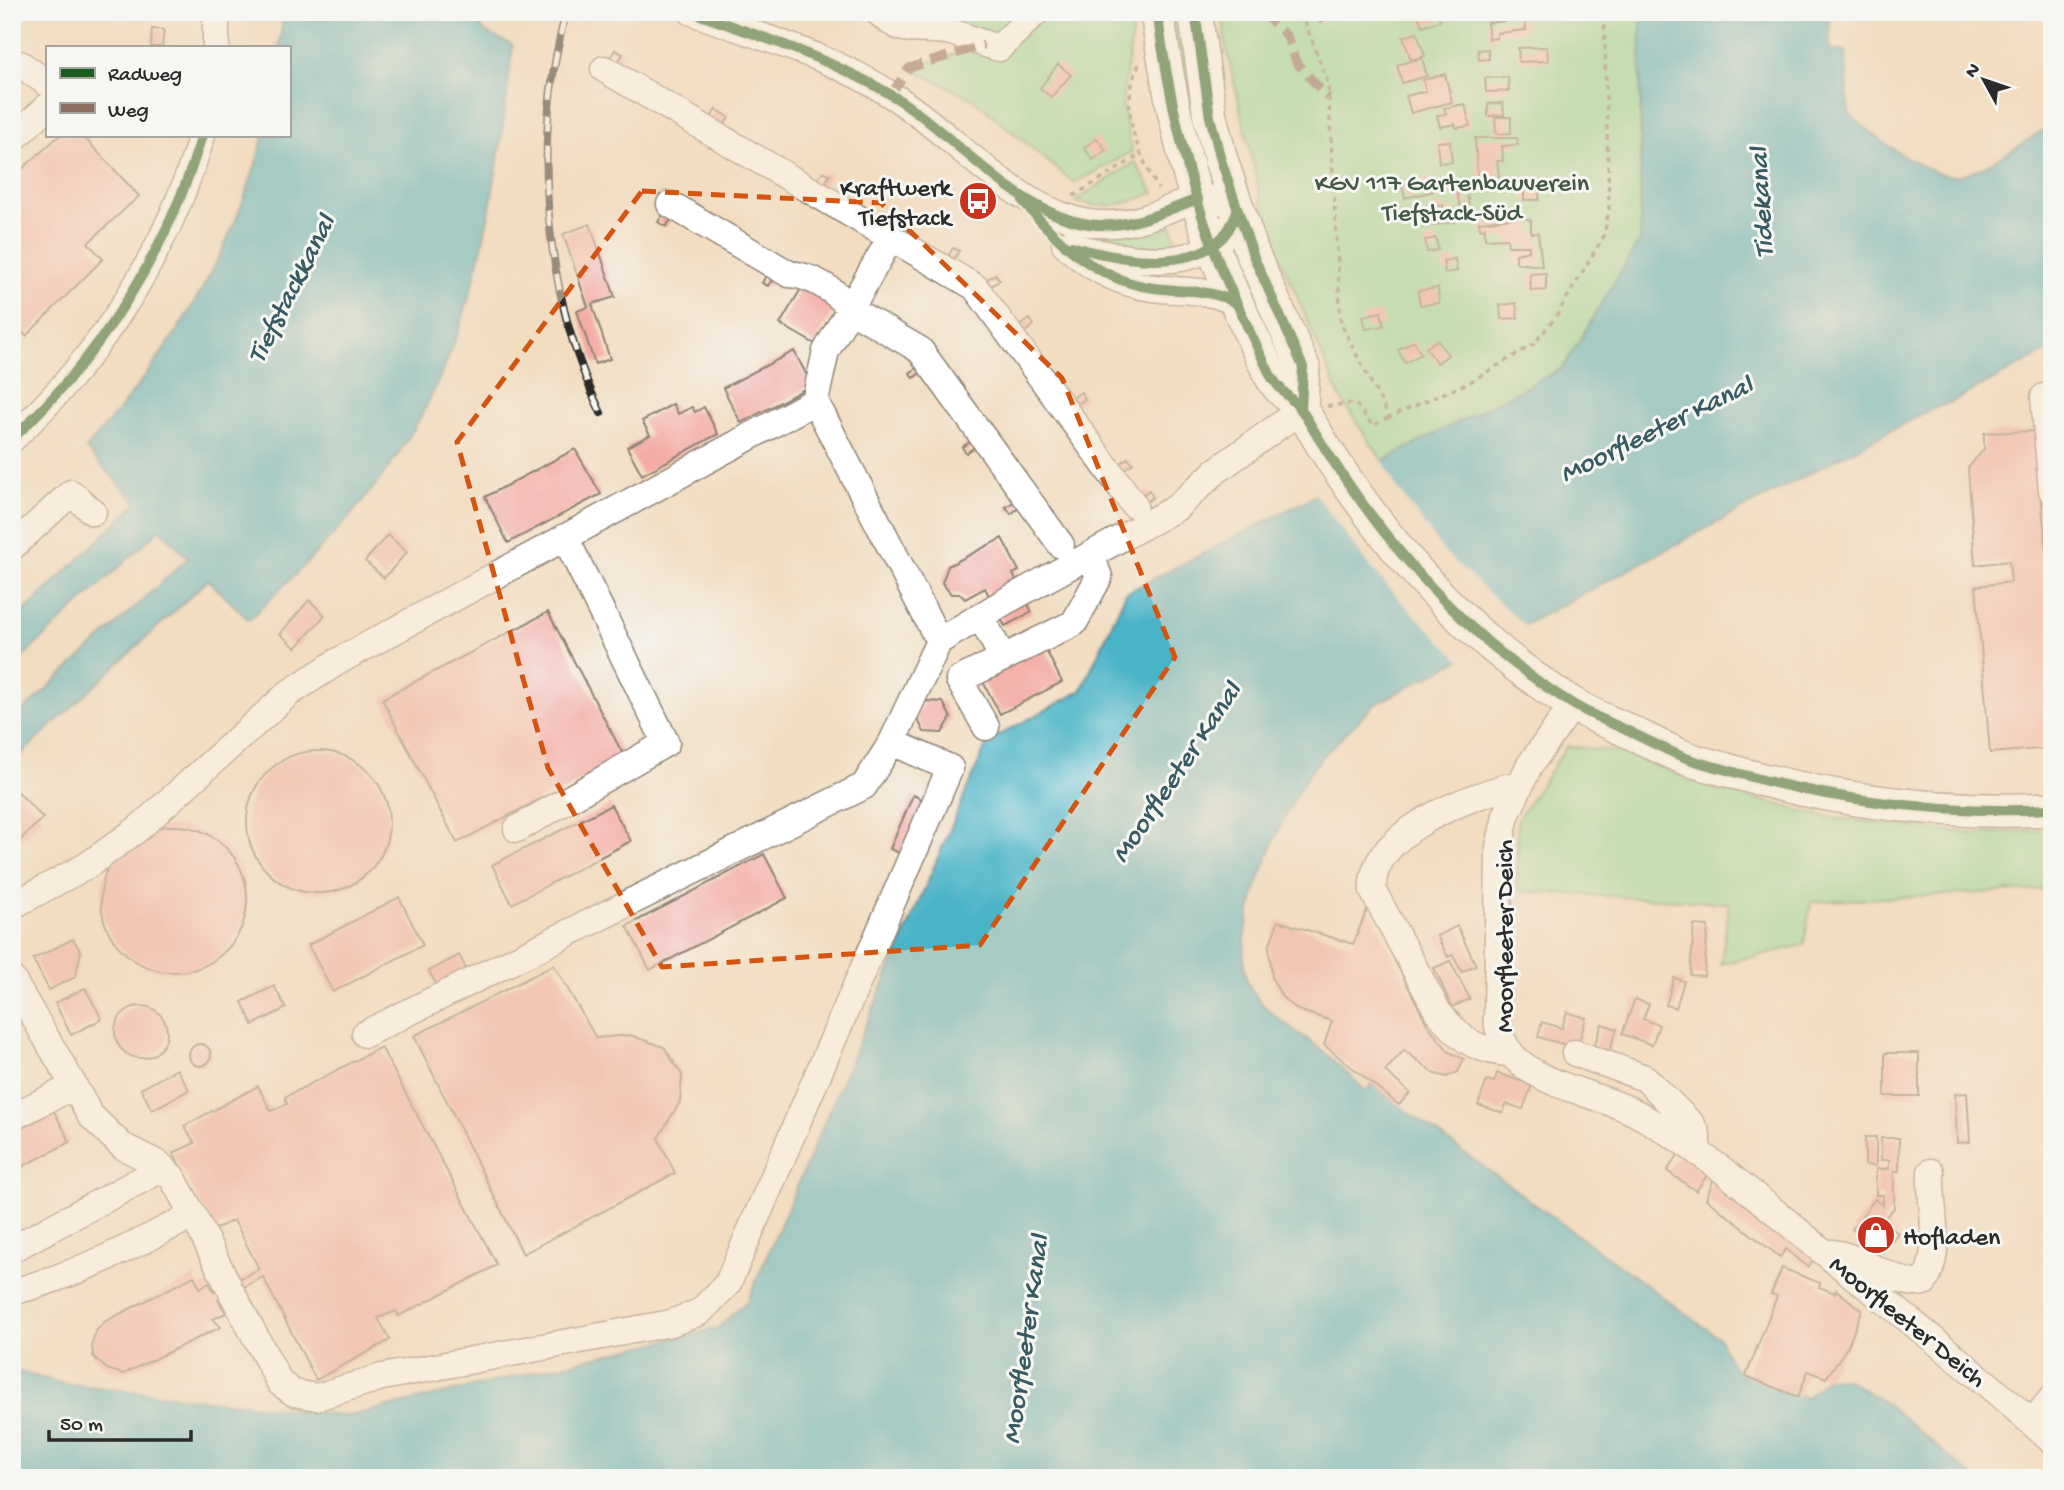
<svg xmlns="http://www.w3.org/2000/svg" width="2064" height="1490" font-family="'Gochi Hand',sans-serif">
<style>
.green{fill:#8fdd9c;stroke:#5d8464;stroke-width:2}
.water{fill:#49b4c7;stroke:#3a7079;stroke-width:2}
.pier{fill:#f2ddc1}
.building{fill:#f4aba5}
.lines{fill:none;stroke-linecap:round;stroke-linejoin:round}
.minor-casing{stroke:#8e8476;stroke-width:29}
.major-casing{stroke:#8e8476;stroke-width:36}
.path{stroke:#8e8476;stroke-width:3.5;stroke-dasharray:5 5;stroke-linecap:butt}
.minor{stroke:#fff;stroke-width:26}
.major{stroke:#fff;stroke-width:33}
.rail-casing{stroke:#2b2b2b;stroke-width:8}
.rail{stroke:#f6f6f2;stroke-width:5;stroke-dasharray:16;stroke-linecap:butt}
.quiet{stroke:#8d6e63;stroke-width:9;stroke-dasharray:18 9;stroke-linecap:butt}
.cycleway-casing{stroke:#f6f6f2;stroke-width:15}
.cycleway{stroke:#1b5e20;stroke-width:10}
.marked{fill:none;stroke:#d5540f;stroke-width:5;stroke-dasharray:14 9;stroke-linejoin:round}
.labels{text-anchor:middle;stroke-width:6;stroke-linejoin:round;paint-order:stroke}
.park-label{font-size:26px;fill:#445847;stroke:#f6f6f2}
.poi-label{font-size:26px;fill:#2b2b2b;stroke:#f6f6f2;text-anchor:end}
.street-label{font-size:26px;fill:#2b2b2b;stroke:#f6f6f2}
.water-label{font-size:28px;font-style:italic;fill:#365b62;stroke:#f6f6f2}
</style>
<rect width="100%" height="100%" fill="#f6f6f2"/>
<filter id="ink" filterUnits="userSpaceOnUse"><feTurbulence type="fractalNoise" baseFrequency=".0143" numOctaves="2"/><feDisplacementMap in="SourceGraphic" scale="14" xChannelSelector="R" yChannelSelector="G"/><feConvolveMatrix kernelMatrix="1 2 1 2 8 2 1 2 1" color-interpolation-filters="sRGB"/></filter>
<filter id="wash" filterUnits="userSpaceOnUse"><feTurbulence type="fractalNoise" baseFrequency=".00686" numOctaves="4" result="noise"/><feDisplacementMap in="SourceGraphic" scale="28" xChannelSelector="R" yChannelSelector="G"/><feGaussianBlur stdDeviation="1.57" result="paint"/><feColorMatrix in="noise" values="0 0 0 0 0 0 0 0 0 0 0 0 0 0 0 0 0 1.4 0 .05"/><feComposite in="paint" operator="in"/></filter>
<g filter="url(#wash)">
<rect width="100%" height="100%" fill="#f2ddc1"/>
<path class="green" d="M 878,12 L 1130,12 L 1132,36 L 1122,102 L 1132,152 L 1074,183 L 973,99 L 910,68 L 983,45 Z
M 1170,12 L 1184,12 L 1210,174 L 1202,174 Z
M 1223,12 L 1641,12 L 1640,240 L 1563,368 L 1383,462 L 1340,397 L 1268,229 L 1225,42 Z
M 1135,162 L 1154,193 C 1127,204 1103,211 1075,201 Z
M 1063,225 C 1100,234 1135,235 1172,226 L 1178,250 C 1136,249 1101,246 1063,225 Z
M 1567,746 L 1619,752 L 1718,790 L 1827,817 L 1977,834 L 2052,829 L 2052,889 L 1811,902 L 1804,945 L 1721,964 L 1729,903 L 1517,891 L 1518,819 Z"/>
<path class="water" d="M 284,12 L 472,12 L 485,32 L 513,45 C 497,178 481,316 412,432 C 369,504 307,563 249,620 L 208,580 L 12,763 L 12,721 L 188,558 L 160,529 L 12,667 L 12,623 L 137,503 L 86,449 C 169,354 232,259 264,135 L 289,135 L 289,47 L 279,47 Z
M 1641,12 L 1830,12 L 1830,51 L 1846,51 L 1849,113 C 1869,134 1931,181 1961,175 C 1984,171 2030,138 2052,125 L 2052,349 L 1952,402 L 1927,411 L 1374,705 C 1355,725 1333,744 1315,766 C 1284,805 1223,943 1251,989 C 1266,1013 1287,1025 1310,1041 C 1330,1055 1347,1074 1366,1091 L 1373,1083 L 1393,1101 L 1719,1338 L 1731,1364 L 1739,1373 L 1807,1398 L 1826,1378 L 1846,1379 L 1887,1404 L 1974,1478 L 12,1478 L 12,1370 L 61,1383 L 349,1416 L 718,1328 L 748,1300 L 988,741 L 1081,691 L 1126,593 L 1563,368 L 1640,240 Z"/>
<path class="pier" d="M 1382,459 L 1396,487 L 1446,554 L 1526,627 L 1464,663 L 1401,601 L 1365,560 L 1315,493 Z"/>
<g id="blocks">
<path class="building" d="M 1312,12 L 1344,12 L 1334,19 L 1331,15 L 1320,23 Z
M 1395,12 L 1412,12 L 1412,13 L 1397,18 Z
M 1417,12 L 1438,12 L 1440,21 L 1422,26 Z
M 1525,19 L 1526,30 L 1497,33 L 1497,38 L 1489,39 L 1487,23 Z
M 152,29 L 164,30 L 162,47 L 151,47 Z
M 1417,33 L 1425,56 L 1411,60 L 1403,37 Z
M 1547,47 L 1548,61 L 1519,62 L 1518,48 Z
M 1488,49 L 1489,59 L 1479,60 L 1478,50 Z
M 615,50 L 623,54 L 615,67 L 607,62 Z
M 1422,58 L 1427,76 L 1402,83 L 1397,65 Z
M 1058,64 L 1071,75 L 1051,97 L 1040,88 Z
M 1445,74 L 1452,102 L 1411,113 L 1406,96 L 1426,91 L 1423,80 Z
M 1508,77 L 1509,91 L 1486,92 L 1485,78 Z
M 1503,103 L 1504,115 L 1488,116 L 1488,104 Z
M 1465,104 L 1470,126 L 1456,128 L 1455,124 L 1440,127 L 1437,115 L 1446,114 L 1444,108 Z
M 716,109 L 729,117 L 722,129 L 709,121 Z
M 1495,117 L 1511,117 L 1511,133 L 1496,134 Z
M 60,135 L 82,135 L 139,196 L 88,243 L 103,259 L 26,336 L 22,332 L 13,340 L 17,344 L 12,348 L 12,178 Z
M 1097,138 L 1106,150 L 1093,160 L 1084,148 Z
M 1475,138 L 1517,138 L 1518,145 L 1502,146 L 1503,161 L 1497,161 L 1500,182 L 1478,183 Z
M 1450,141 L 1452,162 L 1439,163 L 1437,142 Z
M 823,171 L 830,175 L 822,188 L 815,184 Z
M 1431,178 L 1434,191 L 1405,198 L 1402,185 Z
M 1524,185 L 1540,185 L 1539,200 L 1524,200 Z
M 1466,191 L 1469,204 L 1460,206 L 1457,193 Z
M 1443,205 L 1444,210 L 1453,209 L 1455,222 L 1423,227 L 1421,216 L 1431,215 L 1429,207 Z
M 666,210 L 674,215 L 666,227 L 658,222 Z
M 1521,217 L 1531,220 L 1531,233 L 1538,233 L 1542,266 L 1516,263 L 1516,254 L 1529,251 L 1529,246 L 1508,246 L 1507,238 L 1485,239 L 1485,228 L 1480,229 L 1479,222 Z
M 590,224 L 615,297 L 592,304 L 610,359 L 595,364 L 577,311 L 588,307 L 563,234 Z
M 1436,238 L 1438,250 L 1427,252 L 1425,240 Z
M 953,248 L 959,251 L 952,263 L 946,260 Z
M 1455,259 L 1457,271 L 1445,273 L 1443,261 Z
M 769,270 L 776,274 L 768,286 L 762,283 Z
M 1546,273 L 1546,290 L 1531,291 L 1530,274 Z
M 995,274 L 1000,280 L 988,288 L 983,282 Z
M 805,282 L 839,302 L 815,344 L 780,324 Z
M 1438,288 L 1439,303 L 1420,305 L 1418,291 Z
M 1516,303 L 1518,318 L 1501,319 L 1500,305 Z
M 1381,312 L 1384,326 L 1366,329 L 1363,316 Z
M 1030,319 L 1034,325 L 1021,335 L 1017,328 Z
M 1437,340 L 1448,355 L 1437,363 L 1426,348 Z
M 1414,341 L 1421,354 L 1405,363 L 1398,350 Z
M 794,351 L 812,385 L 741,423 L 723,388 Z
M 921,364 L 925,370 L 913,378 L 910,373 Z
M 1081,392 L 1085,399 L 1073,407 L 1069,401 Z
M 673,404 L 678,414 L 692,407 L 695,412 L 704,407 L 718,434 L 642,475 L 627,447 L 650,435 L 642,421 Z
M 2035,431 L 2052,612 L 2052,748 L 1990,753 L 1976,586 L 2011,582 L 2009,561 L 1975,565 L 1968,468 L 1984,449 L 1984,433 Z
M 975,439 L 979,444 L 966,453 L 962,447 Z
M 575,449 L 601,494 L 508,543 L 485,497 Z
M 1128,458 L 1133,463 L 1120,472 L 1116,466 Z
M 1149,490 L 1153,497 L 1142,505 L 1138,498 Z
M 1018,499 L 1022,505 L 1011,514 L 1006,507 Z
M 388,535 L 407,552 L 384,578 L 365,561 Z
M 1002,538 L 1019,571 L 1013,574 L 1032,612 L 1005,626 L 985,588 L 965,599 L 960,594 L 951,594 L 942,583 L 948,566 Z
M 309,600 L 325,615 L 296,648 L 280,634 Z
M 548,612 L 624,756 L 555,796 L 553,792 L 457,843 L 382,699 Z
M 1044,646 L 1062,682 L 1000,714 L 981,678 Z
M 925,701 L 943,702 L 951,718 L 942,733 L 924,732 L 916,716 Z
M247 822a71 71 0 1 1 142 0a71 71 0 1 1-142 0Z
M 14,788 L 43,818 L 18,842 L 12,836 Z
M 913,795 L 930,803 L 907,856 L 890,849 Z
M 611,805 L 631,841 L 512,904 L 492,865 Z
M101 899a73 73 0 1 1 146 0a73 73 0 1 1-146 0Z
M 764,854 L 787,898 L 650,970 L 627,926 Z
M 399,897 L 423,945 L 333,992 L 308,945 Z
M 1368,907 L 1427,1024 L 1449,1052 L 1464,1059 L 1458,1072 L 1447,1077 L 1435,1074 L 1404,1050 L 1385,1071 L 1410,1093 L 1399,1105 L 1324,1045 L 1332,1021 L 1298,1010 L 1282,997 L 1272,978 L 1269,947 L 1278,921 L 1353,944 Z
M 1694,925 L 1708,926 L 1704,976 L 1690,975 Z
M 1457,926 L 1476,965 L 1462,972 L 1453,955 L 1448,957 L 1437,936 Z
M 73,939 L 81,952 L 75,977 L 49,990 L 33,959 Z
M 459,955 L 467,970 L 437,986 L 429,971 Z
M 1450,961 L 1470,999 L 1452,1007 L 1434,968 Z
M 554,965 L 596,1038 L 630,1035 L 664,1047 L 682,1075 L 680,1102 L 658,1138 L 675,1173 L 523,1254 L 414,1036 Z
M 1674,978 L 1684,981 L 1676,1008 L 1666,1005 Z
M 274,986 L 286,1008 L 253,1025 L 242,1002 Z
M 85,988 L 102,1019 L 71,1035 L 55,1003 Z
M 1635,999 L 1649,1004 L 1643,1019 L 1659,1025 L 1652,1045 L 1622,1034 Z
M115 1032a26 26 0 1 1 52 0a26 26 0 1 1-52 0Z
M 1567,1012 L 1586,1018 L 1577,1048 L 1538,1037 L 1542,1022 L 1562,1028 Z
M 1602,1024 L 1617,1029 L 1607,1058 L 1592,1052 Z
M189 1055a11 11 0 1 1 22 0a11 11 0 1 1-22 0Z
M 381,1047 L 497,1265 L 399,1316 L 396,1311 L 378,1318 L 390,1340 L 316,1380 L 263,1277 L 218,1300 L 226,1313 L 213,1319 L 221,1327 L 123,1374 L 107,1369 L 93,1356 L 92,1343 L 96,1331 L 104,1322 L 194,1276 L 200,1288 L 209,1282 L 214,1292 L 259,1269 L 234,1220 L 215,1229 L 173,1153 L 195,1143 L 184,1126 L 258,1086 L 271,1111 L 287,1104 L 285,1097 Z
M 1885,1053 L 1919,1053 L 1919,1096 L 1885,1096 Z
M 177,1069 L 189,1090 L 152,1110 L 141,1089 Z
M 1497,1073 L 1532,1085 L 1523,1109 L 1506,1104 L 1503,1113 L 1478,1105 L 1487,1080 L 1494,1082 Z
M 1967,1093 L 1970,1142 L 1957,1143 L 1955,1094 Z
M 54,1111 L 70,1142 L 12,1172 L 12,1133 Z
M 1865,1137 L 1876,1137 L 1876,1166 L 1865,1165 Z
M 1881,1138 L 1899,1138 L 1899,1171 L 1894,1171 L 1894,1208 L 1882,1221 L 1898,1233 L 1883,1252 L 1852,1229 L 1875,1199 L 1883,1206 L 1883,1195 L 1876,1195 L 1876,1169 L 1889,1169 L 1889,1160 L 1881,1160 Z
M 1679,1154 L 1708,1174 L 1696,1191 L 1667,1171 Z
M 1714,1178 L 1815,1258 L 1808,1267 L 1786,1249 L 1780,1257 L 1706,1199 Z
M 1782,1268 L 1820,1283 L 1819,1287 L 1835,1293 L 1836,1290 L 1862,1310 L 1848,1346 L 1826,1378 L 1808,1371 L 1798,1397 L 1746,1376 L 1777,1296 L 1771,1294 Z
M 2052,1291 L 2052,1313 L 2042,1307 Z"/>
</g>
</g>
<g filter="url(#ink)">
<use href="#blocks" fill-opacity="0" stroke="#8e8476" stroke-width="2"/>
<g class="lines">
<defs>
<path id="minor" d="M 692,12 C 760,37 832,56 893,96 C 954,135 1004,199 1075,220 C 1100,227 1124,225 1148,217 C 1177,208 1211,184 1237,211 C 1216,282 1117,259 1065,244
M 878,12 C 906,39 921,25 951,32 C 967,37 982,44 999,48 L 1036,12
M 216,47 L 216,12
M 604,69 L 975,287 L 1134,505
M 12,71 L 20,64 L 47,83
M 12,140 L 47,107
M 670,204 L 789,274 C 810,275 838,291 850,309 L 920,350 L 1061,545
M 1071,250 C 1096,271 1121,284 1153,288 C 1182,292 1212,288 1237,304
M 2044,397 L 2052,491
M 815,401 L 826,351 L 890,239
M 12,439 C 101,356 168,251 202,135
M 12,547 L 71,493 L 93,512
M 980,616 L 1003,658
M 1573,705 L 1529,766 L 1506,816 L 1499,847 L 1497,1021 C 1505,1086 1595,1088 1643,1117 C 1710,1155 1767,1206 1826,1254 C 1903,1315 1980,1375 2052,1441
M 986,727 L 959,680 L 1074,623 L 1099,577 L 1091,555
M 517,829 L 666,743 L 565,537
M 12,906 L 88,865 L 139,828 L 289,693 L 337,662 L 815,401 L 939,641 L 1006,601 L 1176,508 L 1216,471 L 1301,410
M 12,979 L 74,1086 L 12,1117
M 365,1034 L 864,786 L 892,742
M 1507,1053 C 1473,1050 1460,1038 1438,1012 L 1373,891 C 1368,832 1472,795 1519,784
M 1575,1053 L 1645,1078 L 1692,1125 L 1697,1134 L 1697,1152
M 74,1086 L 90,1115 L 122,1146 L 160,1165 L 172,1177 L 193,1215
M 12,1249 L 163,1168
M 1832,1253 C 1861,1255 1900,1289 1924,1282 C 1944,1250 1929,1207 1931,1172
M 12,1292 C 77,1275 133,1246 193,1215 L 228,1285
M 232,1293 L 280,1383 L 294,1393 L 317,1397 L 382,1377 L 671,1323 L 700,1312 L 728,1283 L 950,768 L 892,742 L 939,641
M 2032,1423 L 2052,1398"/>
<path id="major" d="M 1157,12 C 1168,91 1185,172 1213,247 C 1229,290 1250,332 1270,374 C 1278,391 1295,399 1304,414 C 1371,528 1457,633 1571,703 C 1587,713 1606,721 1624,729 C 1643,738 1662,748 1681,756 C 1699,764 1719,767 1737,773 C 1839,802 1946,814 2052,809
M 1195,12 L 1210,117 L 1221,160 L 1253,255 L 1303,367 L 1301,410"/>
</defs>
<use href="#minor" class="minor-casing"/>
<use href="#major" class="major-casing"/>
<path class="path" d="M 1301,12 L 1328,83 L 1341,324 L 1389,417 L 1470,382 L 1534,344 L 1555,318 L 1604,236 L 1609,209 L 1604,12
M 1139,64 C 1118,111 1136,147 1158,189
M 1073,196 L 1140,155
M 1327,406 L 1355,403 L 1373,426 L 1389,417"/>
<use href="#minor" class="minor"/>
<use href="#major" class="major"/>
<defs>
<path id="rail" d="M 564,20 C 532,147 544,294 601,413"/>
</defs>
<use href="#rail" class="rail-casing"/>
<use href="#rail" class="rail"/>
<path class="quiet" d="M 860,12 L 882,16
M 1261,12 L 1287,36 L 1296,62 L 1328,98
M 891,94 L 909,68 L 984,45"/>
<defs>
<path id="cycleway" d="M 692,12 C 759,36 827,57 888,93 C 956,132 1027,231 1112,225 C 1142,223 1170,209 1198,199
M 1157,12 C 1168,91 1185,172 1213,247 C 1229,290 1250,332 1270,374 C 1278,391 1295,399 1304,414 C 1371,528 1457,633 1571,703 C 1587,713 1606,721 1624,729 C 1643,738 1662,748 1681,756 C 1699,764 1719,767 1737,773 C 1839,802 1946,814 2052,809
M 1195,12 L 1210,117 L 1221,160 L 1253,255 L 1303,367 L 1301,410
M 1023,201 C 1058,243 1098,281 1154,288 C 1182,292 1212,288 1237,304
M 1071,246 C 1123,261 1217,279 1237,211
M 12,439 C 101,356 168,251 202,135"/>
</defs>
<use href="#cycleway" class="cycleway-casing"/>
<use href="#cycleway" class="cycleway"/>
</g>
</g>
<path d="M0 0H2064V1490H0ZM 642,191 L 881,203 L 1062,378 L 1175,657 L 980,945 L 662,967 L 548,768 L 457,442 Z" fill="#f2ddc1" fill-opacity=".55" fill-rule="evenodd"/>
<path class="marked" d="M 642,191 L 881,203 L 1062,378 L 1175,657 L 980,945 L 662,967 L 548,768 L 457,442 Z"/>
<defs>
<symbol id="bus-disc" viewBox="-11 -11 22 22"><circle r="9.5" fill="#c8321e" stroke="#f6f6f2"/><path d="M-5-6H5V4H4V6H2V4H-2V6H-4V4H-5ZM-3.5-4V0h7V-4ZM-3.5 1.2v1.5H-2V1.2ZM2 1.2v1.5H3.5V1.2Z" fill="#fff"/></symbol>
<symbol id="shop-disc" viewBox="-11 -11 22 22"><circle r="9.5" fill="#c8321e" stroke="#f6f6f2"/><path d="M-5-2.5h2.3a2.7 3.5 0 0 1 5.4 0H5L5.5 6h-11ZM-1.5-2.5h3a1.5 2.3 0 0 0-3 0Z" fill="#fff"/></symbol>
</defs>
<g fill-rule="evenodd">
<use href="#bus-disc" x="956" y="179" width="44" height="44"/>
<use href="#shop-disc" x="1854" y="1213" width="44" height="44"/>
</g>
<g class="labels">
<g class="park-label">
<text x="1452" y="190">KGV 117 Gartenbauverein<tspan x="1452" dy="30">Tiefstack-Süd</tspan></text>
</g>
<g class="poi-label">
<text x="951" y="195">Kraftwerk<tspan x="951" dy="30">Tiefstack</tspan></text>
<text x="1903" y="1244" text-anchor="start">Hofladen</text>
</g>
<g class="street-label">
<text transform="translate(1503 936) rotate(-90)" y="9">Moorfleeter Deich</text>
<text transform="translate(1909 1320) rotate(39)" y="9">Moorfleeter Deich</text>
</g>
<g class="water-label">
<text transform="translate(1759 203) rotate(-93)" y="10">Tidekanal</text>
<text transform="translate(289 288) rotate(-63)" y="10">Tiefstackkanal</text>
<text transform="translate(1655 427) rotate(-26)" y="10">Moorfleeter Kanal</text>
<text transform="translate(1174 771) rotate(-56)" y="10">Moorfleeter Kanal</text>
<text transform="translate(1023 1339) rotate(-82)" y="10">Moorfleeter Kanal</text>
</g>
</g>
<rect width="2064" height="1490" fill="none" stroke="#f6f6f2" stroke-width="42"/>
<rect x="46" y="46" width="245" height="91" fill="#f6f6f2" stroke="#a5a5a2" stroke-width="2"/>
<rect x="60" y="68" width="35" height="10" fill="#1b5e20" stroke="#a5a5a2" stroke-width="2"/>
<text x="108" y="80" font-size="21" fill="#2b2b2b">Radweg</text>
<rect x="60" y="103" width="35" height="10" fill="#8d6e63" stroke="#a5a5a2" stroke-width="2"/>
<text x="108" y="116" font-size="21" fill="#2b2b2b">Weg</text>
<g transform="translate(1984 80) rotate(310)" stroke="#f6f6f2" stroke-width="5" paint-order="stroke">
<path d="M0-5L12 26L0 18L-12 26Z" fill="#2b2b2b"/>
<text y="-10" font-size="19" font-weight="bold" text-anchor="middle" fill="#2b2b2b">N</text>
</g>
<path d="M49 1430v10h142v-10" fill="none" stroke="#2b2b2b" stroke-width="3.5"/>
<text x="60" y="1430" font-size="21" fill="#2b2b2b" stroke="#f6f6f2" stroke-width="5" paint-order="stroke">50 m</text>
</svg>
